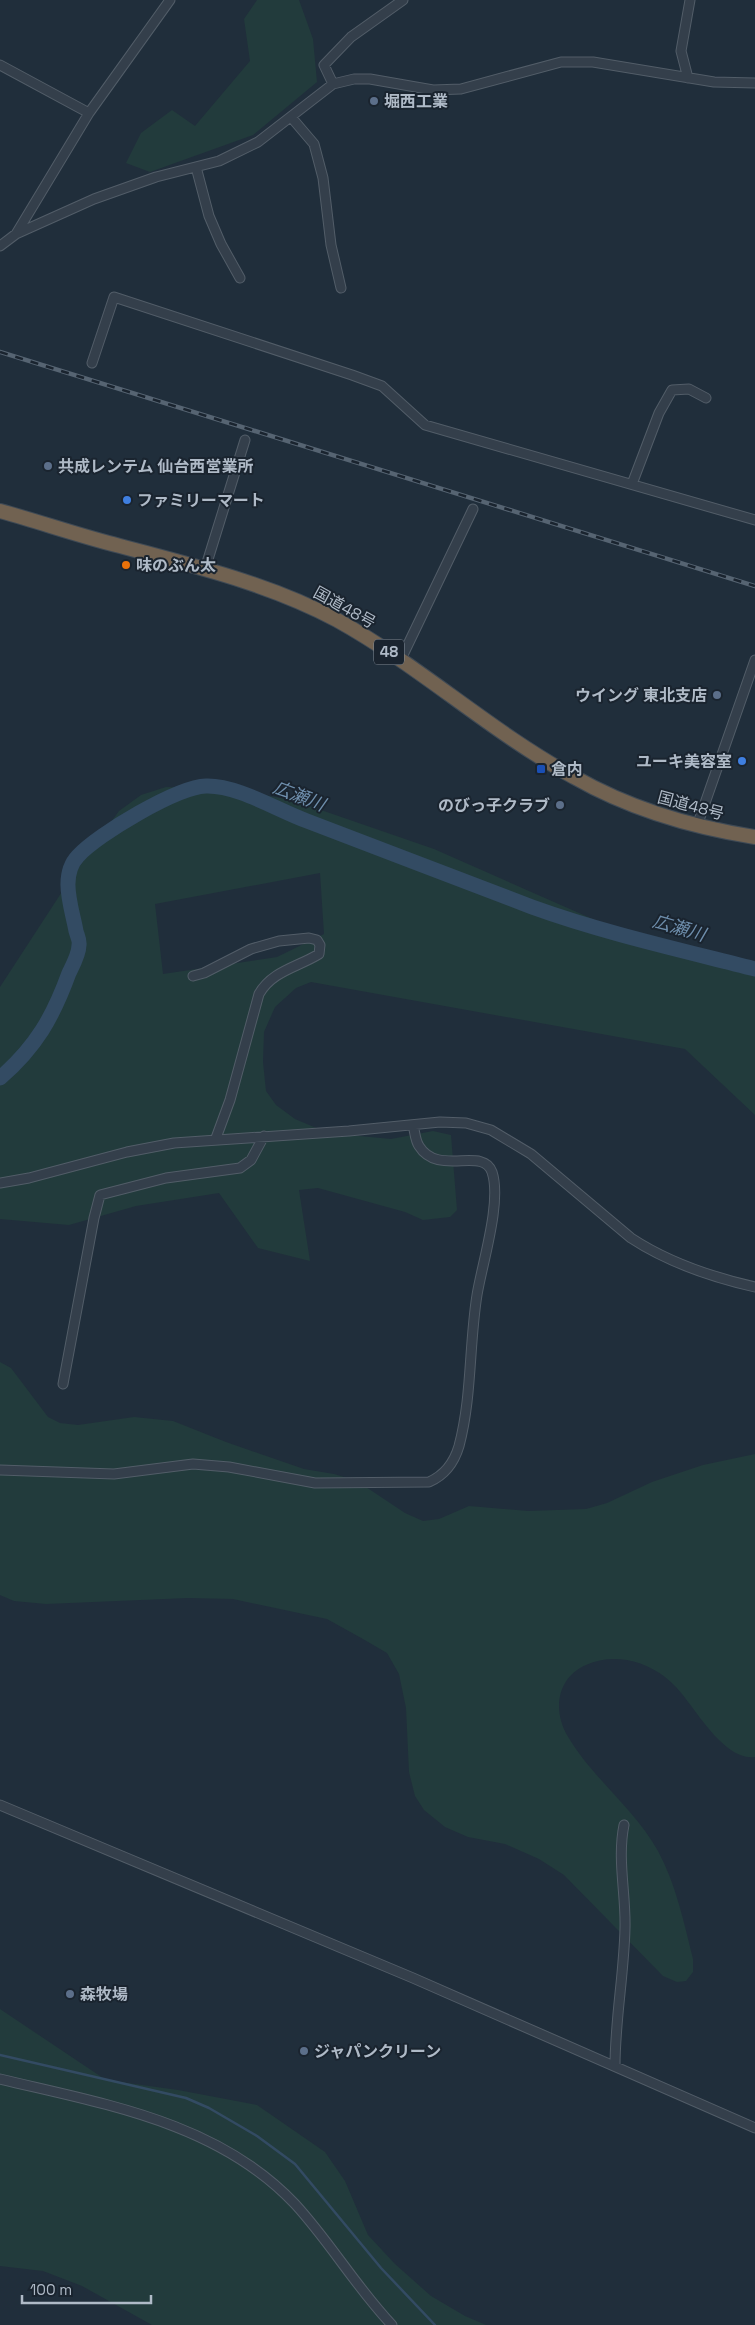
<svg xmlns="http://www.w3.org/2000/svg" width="755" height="2325" font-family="'Space Grotesk','Noto Sans JP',sans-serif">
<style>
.green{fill:#223b3c;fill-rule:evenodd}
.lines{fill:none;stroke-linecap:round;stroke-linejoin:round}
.stream{stroke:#334b63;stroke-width:2.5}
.river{stroke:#334b63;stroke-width:15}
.minor-casing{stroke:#525d68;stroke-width:11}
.highway-casing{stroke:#3f4a55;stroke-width:16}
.minor{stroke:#343f4b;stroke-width:9}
.highway{stroke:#716251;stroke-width:14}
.rail-casing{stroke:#566472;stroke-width:4.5}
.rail{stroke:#1a242f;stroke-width:2.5;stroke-dasharray:8;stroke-linecap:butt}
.service-dot{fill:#5c6f8a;stroke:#1a242f;stroke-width:2}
.shop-dot{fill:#3f7fe0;stroke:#1a242f;stroke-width:2}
.food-dot{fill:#e8710a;stroke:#1a242f;stroke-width:2}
.transit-dot{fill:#1a4fb4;stroke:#1a242f;stroke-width:2}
.labels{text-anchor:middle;stroke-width:4;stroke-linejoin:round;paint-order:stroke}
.shield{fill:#1a242f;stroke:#828d99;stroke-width:1}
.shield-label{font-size:15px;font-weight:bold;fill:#afbac7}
.poi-label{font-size:16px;font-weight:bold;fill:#afbac7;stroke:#1a242f;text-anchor:start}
.street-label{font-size:16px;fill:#afbac7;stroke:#1a242f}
.water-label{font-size:18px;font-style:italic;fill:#6e8eac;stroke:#1a242f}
</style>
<rect width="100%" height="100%" fill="#202e3b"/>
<path class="green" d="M 257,0 L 299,0 L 313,39 L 317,82 L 253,135 L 150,172 L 126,163 L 141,133 L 172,110 L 195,126 L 250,61 L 244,19 Z
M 166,787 L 224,788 L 292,800 L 434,849 L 604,924 L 755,973 L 755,1115 L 685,1049 L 311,982 L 296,988 L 275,1007 L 264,1032 L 263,1062 L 266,1091 L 276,1105 L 295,1119 L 328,1133 L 391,1139 L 433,1131 L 451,1135 L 457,1210 L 450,1217 L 423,1220 L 405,1212 L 318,1188 L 299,1190 L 310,1261 L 258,1248 L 219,1193 L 136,1206 L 69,1225 L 0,1219 L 0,987 L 69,881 L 119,811 L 141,795 ZM 320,873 L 324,934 L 277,957 L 163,974 L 155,904 Z
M 0,1362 L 11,1368 L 48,1417 L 60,1423 L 78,1425 L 134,1417 L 173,1421 L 226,1442 L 304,1469 L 334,1474 L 357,1481 L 405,1513 L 423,1521 L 439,1519 L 469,1506 L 528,1511 L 586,1509 L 607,1503 L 652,1482 L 703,1465 L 755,1454 L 755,1757 C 723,1761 695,1707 676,1687 C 663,1673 645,1663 627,1660 C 613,1658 599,1659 586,1665 C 558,1677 552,1709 567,1735 C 592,1778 634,1808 658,1851 C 676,1884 684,1923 693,1959 L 693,1972 L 686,1981 L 677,1982 L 663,1976 L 564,1875 L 539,1859 L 505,1844 L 468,1837 L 445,1827 L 424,1810 L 415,1796 L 409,1772 L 406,1708 L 399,1674 L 387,1653 L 363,1639 L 327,1619 L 233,1599 L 188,1598 L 46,1604 L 14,1601 L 0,1595 Z
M 0,2009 L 106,2080 L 178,2090 L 257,2105 L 325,2152 L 345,2181 L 368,2235 L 395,2264 L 431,2296 L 465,2316 L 486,2325 L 152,2325 L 82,2286 L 43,2271 L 0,2266 Z"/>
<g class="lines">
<path class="stream" d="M 0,2055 L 186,2098 L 209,2108 L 257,2136 L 295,2164 L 381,2268 L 435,2325"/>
<path class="river" d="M 0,1078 C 36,1047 53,1017 69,973 C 73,965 79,954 79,945 C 80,941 77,935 76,931 C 72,908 59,876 78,856 C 98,834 177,787 206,786 C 237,785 277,810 307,821 C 382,850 457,878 532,907 C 604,933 681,950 755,969"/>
<defs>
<path id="minor" d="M 0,65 L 89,113
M 688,78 L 681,51 L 690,0
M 333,84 L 324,65 L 351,37 L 403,0
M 291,117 L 314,144 L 323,178 L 331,245 L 341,288
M 196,167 L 209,216 L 221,244 L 240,278
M 16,234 L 89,113 L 170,0
M 0,246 L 16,234 L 94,199 L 156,177 L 219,161 L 258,142 L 333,84 L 354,79 L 370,79 L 433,90 L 461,89 L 561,62 L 593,62 L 714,82 L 755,83
M 92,363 L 114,297 L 352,375 L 382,386 L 425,425 L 755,520
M 632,484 L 659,413 L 672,390 L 689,389 L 706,398
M 205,569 L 245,440
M 401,659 L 473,509
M 697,826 L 755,660
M 193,976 L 204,973 L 251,949 L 279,941 L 309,938 L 317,940 L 320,945 L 319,954 C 298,967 272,971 259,994 L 230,1100 L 216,1138
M 0,1183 L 29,1178 L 127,1152 L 174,1143 L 349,1131 L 440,1122 L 466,1123 L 491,1130 L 531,1154 L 631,1238 C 669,1263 711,1277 755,1287
M 63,1384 L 94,1218 L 100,1195 L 166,1178 L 240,1168 L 251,1160 L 264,1136
M 0,1470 L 114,1474 L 193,1464 L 229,1467 L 315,1483 L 429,1482 C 445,1475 454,1463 459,1446 C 472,1397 469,1345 477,1295 C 482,1264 502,1202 492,1172 C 483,1146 438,1177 419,1146 C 415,1140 415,1132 413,1125
M 0,1805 L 413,1978 L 755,2128
M 615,2066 C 615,2020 624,1974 625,1928 C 626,1894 617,1859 624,1825
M 0,2079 C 104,2104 218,2122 295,2204 C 330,2242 356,2287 392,2325"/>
<path id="highway" d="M 0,511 C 40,522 80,536 120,546 C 194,566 270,584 337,620 C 420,666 491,732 574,777 C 630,809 691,827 755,837"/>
</defs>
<use href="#minor" class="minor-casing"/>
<use href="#highway" class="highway-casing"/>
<use href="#minor" class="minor"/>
<use href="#highway" class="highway"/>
<defs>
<path id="rail" d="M 0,352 L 755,586"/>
</defs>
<use href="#rail" class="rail-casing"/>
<use href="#rail" class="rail"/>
</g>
<g class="service-dot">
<circle cx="374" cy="101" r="5"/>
<circle cx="48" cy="466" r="5"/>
<circle cx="717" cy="695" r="5"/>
<circle cx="560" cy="805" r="5"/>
<circle cx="70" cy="1994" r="5"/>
<circle cx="304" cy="2051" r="5"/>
</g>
<g class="shop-dot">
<circle cx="127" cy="500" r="5"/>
<circle cx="742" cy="761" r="5"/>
</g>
<circle class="food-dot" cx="126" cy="565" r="5"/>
<rect class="transit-dot" x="536" y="764" width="10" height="10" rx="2.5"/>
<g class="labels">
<rect class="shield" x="374" y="639.5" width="30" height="25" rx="4"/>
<g class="shield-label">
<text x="389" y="657">48</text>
</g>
<g class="poi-label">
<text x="384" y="107">堀西工業</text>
<text x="58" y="472">共成レンテム 仙台西営業所</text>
<text x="137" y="506">ファミリーマート</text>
<text x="136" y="571">味のぶん太</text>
<text x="707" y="701" text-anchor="end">ウイング 東北支店</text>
<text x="732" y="767" text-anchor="end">ユーキ美容室</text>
<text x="551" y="775">倉内</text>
<text x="550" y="811" text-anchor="end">のびっ子クラブ</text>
<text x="80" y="2000">森牧場</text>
<text x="314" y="2057">ジャパンクリーン</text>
</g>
<g class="street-label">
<text transform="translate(345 607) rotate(29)" y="6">国道48号</text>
<text transform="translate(691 805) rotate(15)" y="6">国道48号</text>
</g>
<g class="water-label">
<text transform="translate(299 796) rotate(21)" y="6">広瀬川</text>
<text transform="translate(679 928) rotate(16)" y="6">広瀬川</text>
</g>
</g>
<path d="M22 2295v8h129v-8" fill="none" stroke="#afbac7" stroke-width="2.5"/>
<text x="30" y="2295" font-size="15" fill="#afbac7" stroke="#1a242f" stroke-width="4" paint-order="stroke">100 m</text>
</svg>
